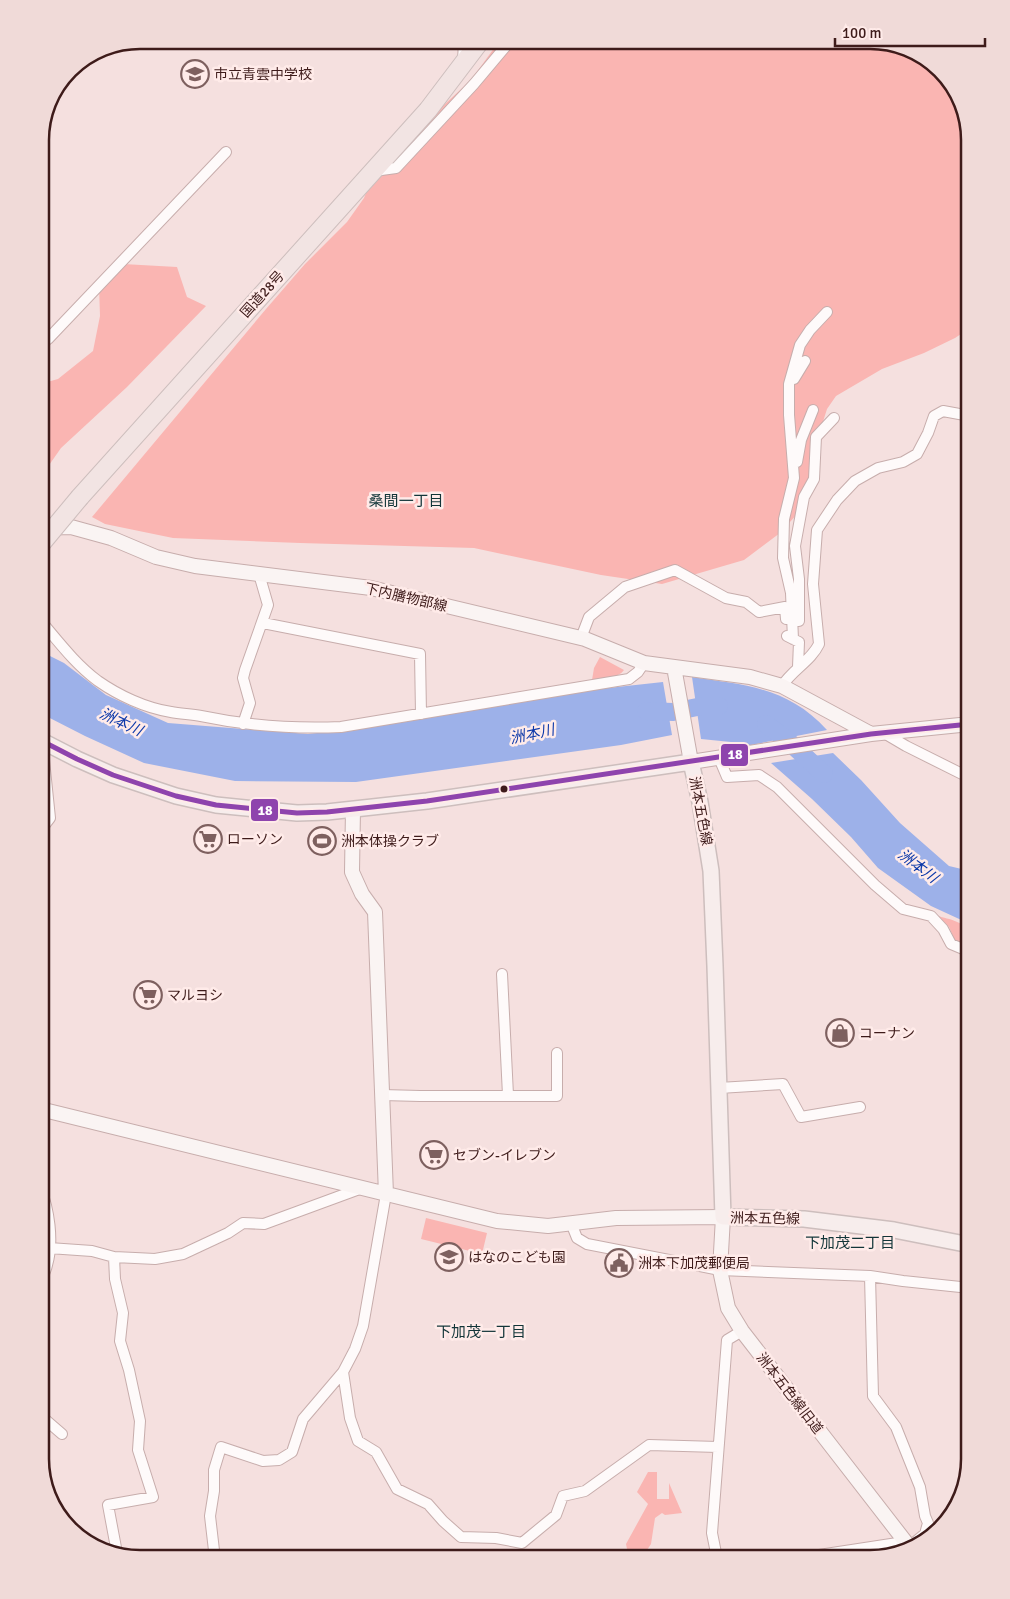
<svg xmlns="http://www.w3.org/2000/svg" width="1010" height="1599" font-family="Signika,'Noto Sans JP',sans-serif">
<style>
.green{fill:#fab5b2}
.water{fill:#9db1e9}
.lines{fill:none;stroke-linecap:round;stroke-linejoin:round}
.river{stroke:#9db1e9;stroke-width:18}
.street-casing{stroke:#c7adac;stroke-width:12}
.secondary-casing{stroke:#c7adac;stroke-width:16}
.primary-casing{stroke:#cdbebd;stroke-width:18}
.highway-casing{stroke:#cdbebd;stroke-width:20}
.street{stroke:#fefafa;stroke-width:10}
.secondary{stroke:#faf4f3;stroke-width:14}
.primary{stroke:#f7edec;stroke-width:15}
.highway{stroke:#f2e4e3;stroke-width:18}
.highway-bridge-casing{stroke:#cdbebd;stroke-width:20;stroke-linecap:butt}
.highway-bridge{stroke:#f2e4e3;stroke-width:18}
.bus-1-casing{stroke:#ffebe9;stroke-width:9}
.bus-1{stroke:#8e44ad;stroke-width:5}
.bus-dot{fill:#3e1b1a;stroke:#ffebe9;stroke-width:2}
.labels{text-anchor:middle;stroke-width:5;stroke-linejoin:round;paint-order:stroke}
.poi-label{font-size:14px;fill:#3e1b1a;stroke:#ffebe9;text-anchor:start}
.street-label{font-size:14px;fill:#3e1b1a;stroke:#ffebe9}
.neighbourhood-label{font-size:15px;fill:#123538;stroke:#ffebe9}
.water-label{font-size:15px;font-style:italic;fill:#0c38a9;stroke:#ffebe9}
.rim{fill:none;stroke:#3e1b1a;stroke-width:2.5}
.line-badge{stroke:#ffebe9;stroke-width:2}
.badge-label{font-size:14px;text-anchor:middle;font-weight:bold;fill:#fff}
</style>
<rect width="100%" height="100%" fill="#f5e0df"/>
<path class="green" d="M 500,40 L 877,40 L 926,57 L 960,96 L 970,140 L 970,328 L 955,338 L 924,353 L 882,369 L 836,396 L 827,409 L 821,428 L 812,483 L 799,512 L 780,533 L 744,560 L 662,584 L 601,575 L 474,548 L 300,543 L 173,538 L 105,524 L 92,517 L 266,309 L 305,264 L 347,222 L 364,198 L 372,178 L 395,150 L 471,80 Z
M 123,264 L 177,267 L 187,297 L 206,306 L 127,387 L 61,448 L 40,478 L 40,384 L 58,379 L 93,351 L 100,316 L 99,285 Z
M 600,657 L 624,670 C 618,679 602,678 592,680 L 594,668 Z
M 938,916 C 948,919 967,922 970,934 C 971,937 970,942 970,946 L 955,941 L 949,927 Z
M 426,1218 L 487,1233 L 482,1254 L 421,1239 Z
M 648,1472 L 657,1472 L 657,1499 L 669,1499 L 669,1483 L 682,1513 L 665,1515 L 662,1513 L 655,1518 L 651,1544 L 641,1559 L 629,1559 L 626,1544 L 648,1504 L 637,1492 Z"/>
<path class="water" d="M 40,651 L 64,663 L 106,695 L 168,723 L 308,734 L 361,728 L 544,695 L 663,682 L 672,735 L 621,745 L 356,782 L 235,781 L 144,763 L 85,736 L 40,713 Z
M 692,677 C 745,685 788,687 827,730 L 741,747 L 731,742 L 701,739 Z
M 833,753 L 861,780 L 900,823 L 949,866 L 970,871 L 970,924 L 931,906 L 878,868 L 851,837 L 812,799 L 771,763 Z"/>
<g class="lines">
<path class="river" d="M 646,711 L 673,712 L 702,706 L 719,706
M 766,724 L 787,740 L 824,774"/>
<defs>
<path id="street" d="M 301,40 L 306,44
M 463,62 L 464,40
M 374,171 L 396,168 L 474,84 L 511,40
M 40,345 L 48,339 L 226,152
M 794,379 L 805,361
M 797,462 L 801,440 L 813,410
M 40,620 C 58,641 75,664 98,681 C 118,695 145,708 171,712 C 181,714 191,714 201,716 C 248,726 293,729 341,727 L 629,679 L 638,672 L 644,663
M 799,621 L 799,579 L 795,546 L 804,497 L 814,479 L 816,437 L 834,418
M 263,623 L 420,654 L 421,714
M 787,636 L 799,642 L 798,667
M 581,638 L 589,617 L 625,587 L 675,570 L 726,598 L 746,602 L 759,612 L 785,607 L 786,619
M 793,639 L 791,593 L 783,558 L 784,519 L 794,478 L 789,415 L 789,384 L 800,345 L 810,330 L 827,312
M 782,686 C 792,670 811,661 819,644 L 813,584 L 817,530 L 837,500 L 855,481 L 878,468 L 903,462 L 917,454 L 928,433 L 934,416 L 943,411 L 970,416
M 243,724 L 250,703 L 243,678 L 245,670 L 268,605 L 259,574
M 884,733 L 906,746 L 970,778
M 719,758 L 727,777 L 759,775 L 777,787 L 875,885 L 903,909 L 931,916 L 943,929 L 951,944 L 970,952
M 40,831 L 50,818 L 42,741
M 502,974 L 508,1095
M 719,1088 L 783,1084 L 801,1117 L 860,1107
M 382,1095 L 420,1096 L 557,1096 L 557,1053
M 571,1223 L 577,1238 L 587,1244 L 720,1270 L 870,1276 L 903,1281 L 970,1288
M 49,1248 L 92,1251 L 114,1257 L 135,1258 L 155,1259 L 183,1254 L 228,1233 L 243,1223 L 264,1224 L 362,1188
M 114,1257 L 115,1279 L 123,1313 L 120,1341 L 129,1370 L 140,1421 L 138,1450 L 153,1497 L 108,1505 L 117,1553
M 870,1276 L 873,1396 L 896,1427 L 920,1487 L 925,1516 L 928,1523 L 925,1534 L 909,1547
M 40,1283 C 42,1277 46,1271 47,1265 C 54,1241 49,1209 40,1187
M 343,1372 L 350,1418 L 358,1441 L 376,1452 L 397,1489 L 428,1504 L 443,1521 L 461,1537 L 496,1538 L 522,1543 L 556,1515 L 563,1496 L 585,1491 L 649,1445 L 718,1447
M 40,1415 L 62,1434
M 215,1559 L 210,1516 L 214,1491 L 214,1470 L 221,1447 L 263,1461 L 279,1460 L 292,1452 L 303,1419 L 343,1372 L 355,1349 L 363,1326 L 386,1194
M 725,1559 L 716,1553 L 712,1533 L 727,1340 L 742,1331
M 793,1559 L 904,1542"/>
<path id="secondary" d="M 40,528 L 71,527 L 111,538 L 156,557 L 195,566 L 371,588 L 585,639 L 644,663 L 750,677 L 782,686 L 871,734
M 674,667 L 691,762 L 871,734 L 970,724
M 353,809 L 352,872 L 362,894 L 375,912 L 386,1194
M 40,1109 L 497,1221 L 548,1226 L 616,1218 L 723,1217 L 720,1270 L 728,1308 L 742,1331 L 911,1549"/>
<path id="primary" d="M 40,740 L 77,759 L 113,775 L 176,796 L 216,805 L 297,813 L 327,812 L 427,801 L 691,762 L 700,802 L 711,871 L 715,966 L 723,1217 L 804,1219 L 894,1230 L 970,1245"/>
<path id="highway" d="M 80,497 L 428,110 L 481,40"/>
</defs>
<use href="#street" class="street-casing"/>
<use href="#secondary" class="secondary-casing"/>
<use href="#primary" class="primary-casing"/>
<use href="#highway" class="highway-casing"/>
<use href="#street" class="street"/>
<use href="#secondary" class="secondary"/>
<use href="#primary" class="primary"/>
<use href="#highway" class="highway"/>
<defs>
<path id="highway-bridge" d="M 40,545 L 80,497"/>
</defs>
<use href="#highway-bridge" class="highway-bridge-casing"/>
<use href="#highway-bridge" class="highway-bridge"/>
<defs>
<path id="bus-1" d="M 40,740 L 77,759 L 113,775 L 176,796 L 216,805 L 297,813 L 327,812 L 427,801 L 871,734 L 970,724"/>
</defs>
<use href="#bus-1" class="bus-1-casing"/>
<use href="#bus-1" class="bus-1"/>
</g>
<defs>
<symbol id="school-ring" viewBox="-11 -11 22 22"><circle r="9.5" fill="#ffebe9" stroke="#7e605f" stroke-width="1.5"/><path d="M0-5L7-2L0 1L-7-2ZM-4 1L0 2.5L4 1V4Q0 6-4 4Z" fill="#7e605f"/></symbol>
<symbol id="supermarket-ring" viewBox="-11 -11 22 22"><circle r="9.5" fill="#ffebe9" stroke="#7e605f" stroke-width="1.5"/><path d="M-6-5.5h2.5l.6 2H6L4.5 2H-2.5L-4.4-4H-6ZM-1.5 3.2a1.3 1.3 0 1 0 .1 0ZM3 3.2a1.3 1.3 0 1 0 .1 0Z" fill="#7e605f"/></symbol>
<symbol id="stadium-ring" viewBox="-11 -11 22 22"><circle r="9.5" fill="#ffebe9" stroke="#7e605f" stroke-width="1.5"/><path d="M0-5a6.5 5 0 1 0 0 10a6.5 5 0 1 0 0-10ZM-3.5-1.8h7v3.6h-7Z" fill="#7e605f"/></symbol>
<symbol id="shop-ring" viewBox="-11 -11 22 22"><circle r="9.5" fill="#ffebe9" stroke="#7e605f" stroke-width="1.5"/><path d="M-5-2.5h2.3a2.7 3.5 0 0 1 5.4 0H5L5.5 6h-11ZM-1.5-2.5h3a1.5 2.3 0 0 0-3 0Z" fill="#7e605f"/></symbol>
<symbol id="civic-ring" viewBox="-11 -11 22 22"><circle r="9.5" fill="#ffebe9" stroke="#7e605f" stroke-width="1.5"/><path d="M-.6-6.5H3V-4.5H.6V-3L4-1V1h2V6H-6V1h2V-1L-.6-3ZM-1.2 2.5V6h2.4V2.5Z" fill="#7e605f"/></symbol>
</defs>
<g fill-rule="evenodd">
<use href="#school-ring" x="179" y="58" width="32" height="32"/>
<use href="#supermarket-ring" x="192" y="823" width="32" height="32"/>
<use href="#stadium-ring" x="306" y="825" width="32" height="32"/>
<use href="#supermarket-ring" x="132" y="979" width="32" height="32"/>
<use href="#shop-ring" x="824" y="1017" width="32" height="32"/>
<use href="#supermarket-ring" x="418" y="1139" width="32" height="32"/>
<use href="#school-ring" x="433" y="1241" width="32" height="32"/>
<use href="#civic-ring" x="603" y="1247" width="32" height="32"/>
</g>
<circle class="bus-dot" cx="504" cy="789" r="4.5"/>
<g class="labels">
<g class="poi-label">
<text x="214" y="79">市立青雲中学校</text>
<text x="227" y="844">ローソン</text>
<text x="341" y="846">洲本体操クラブ</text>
<text x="167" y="1000">マルヨシ</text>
<text x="859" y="1038">コーナン</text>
<text x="453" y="1160">セブン-イレブン</text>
<text x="468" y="1262">はなのこども園</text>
<text x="638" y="1268">洲本下加茂郵便局</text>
</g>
<g class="street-label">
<text transform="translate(262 294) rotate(-48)" y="5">国道28号</text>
<text transform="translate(406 597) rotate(13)" y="5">下内膳物部線</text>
<text transform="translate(701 811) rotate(79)" y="5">洲本五色線</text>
<text transform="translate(765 1218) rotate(1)" y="5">洲本五色線</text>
<text transform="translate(790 1393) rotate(52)" y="5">洲本五色線旧道</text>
</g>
<g class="neighbourhood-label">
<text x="406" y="506">桑間一丁目</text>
<text x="850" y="1248">下加茂二丁目</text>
<text x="481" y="1337">下加茂一丁目</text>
</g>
<g class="water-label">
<text transform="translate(121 722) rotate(25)" y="5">洲本川</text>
<text transform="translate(532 734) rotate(-12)" y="5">洲本川</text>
<text transform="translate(918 866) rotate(37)" y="5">洲本川</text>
</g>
</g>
<path d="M0 0H1010V1599H0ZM140 49H870A91 91 0 0 1 961 140V1459A91 91 0 0 1 870 1550H140A91 91 0 0 1 49 1459V140A91 91 0 0 1 140 49Z" fill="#f0dad8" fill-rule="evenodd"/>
<path class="rim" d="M140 49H870A91 91 0 0 1 961 140V1459A91 91 0 0 1 870 1550H140A91 91 0 0 1 49 1459V140A91 91 0 0 1 140 49Z"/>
<g class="line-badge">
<rect x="720" y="743" width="29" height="24" rx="5" fill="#8e44ad"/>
<rect x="250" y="798" width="29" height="24" rx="5" fill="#8e44ad"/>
</g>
<g class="badge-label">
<text x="735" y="759">18</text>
<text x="265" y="815">18</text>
</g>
<path d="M835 38v8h150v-8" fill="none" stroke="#3e1b1a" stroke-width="2.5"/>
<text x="842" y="38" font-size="15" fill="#3e1b1a" stroke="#ffebe9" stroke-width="4" paint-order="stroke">100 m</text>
</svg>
